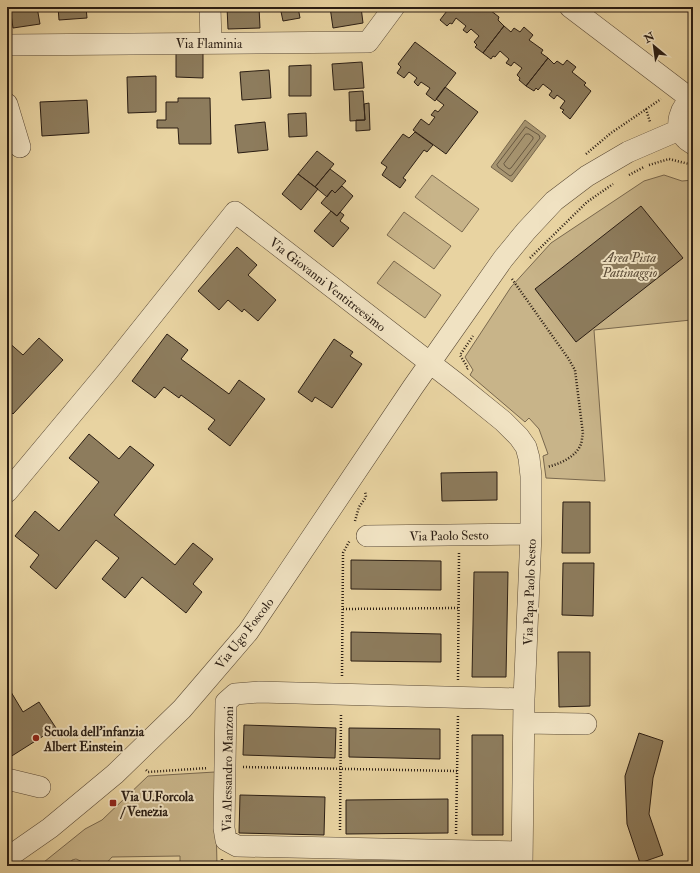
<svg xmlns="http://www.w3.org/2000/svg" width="700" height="873" font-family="'IM FELL Double Pica',serif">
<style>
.green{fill:#c8b489;stroke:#79684e}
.water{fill:#a79571;stroke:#75654b}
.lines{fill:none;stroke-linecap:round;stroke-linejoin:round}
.shore{stroke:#685942;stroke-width:1}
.building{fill:#8d7c5d;stroke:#2a1d13}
.minor-casing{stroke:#5a4a36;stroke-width:22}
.path{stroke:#2a1d13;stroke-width:2.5;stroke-dasharray:1 2;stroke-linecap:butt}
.minor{stroke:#f0e2c2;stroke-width:21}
.poi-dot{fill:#8f2418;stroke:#f0e2c2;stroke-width:1.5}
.labels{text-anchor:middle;stroke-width:4;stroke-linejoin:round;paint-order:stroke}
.street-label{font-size:13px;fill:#2a1d13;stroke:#f0e2c2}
.park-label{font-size:13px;font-style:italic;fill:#594a36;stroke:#f0e2c2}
.poi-label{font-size:13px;font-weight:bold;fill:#2a1d13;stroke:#f0e2c2;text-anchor:start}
</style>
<rect width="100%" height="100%" fill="#e8d3a1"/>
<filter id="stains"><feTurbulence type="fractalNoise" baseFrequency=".005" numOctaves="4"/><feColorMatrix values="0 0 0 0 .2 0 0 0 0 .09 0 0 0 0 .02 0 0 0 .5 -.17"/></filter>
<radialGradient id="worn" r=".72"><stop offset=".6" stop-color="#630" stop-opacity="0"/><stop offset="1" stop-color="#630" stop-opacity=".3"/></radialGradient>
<path class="green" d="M 432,175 L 479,209 L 462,232 L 415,197 Z
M 664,175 L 682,181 L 693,180 L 693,346 L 691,320 L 594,330 L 605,481 L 546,478 L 543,456 L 548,454 L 539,429 L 529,418 L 525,422 L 470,375 L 473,370 L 465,357 L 511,287 L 551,243 L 644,181 Z
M 404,212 L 451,246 L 434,269 L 387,235 Z
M 394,261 L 441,295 L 425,318 L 377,283 Z
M 215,772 L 217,866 L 180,866 L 180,856 L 112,857 L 104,866 L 92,866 L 76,859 L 72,860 L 70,866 L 39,866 L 85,829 L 102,820 L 148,776 Z"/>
<path class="water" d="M 525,120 L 546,136 L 512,182 L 491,167 Z"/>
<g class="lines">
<path class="shore" d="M 526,127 L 539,135 L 540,138 L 512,175 L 510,176 L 498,167 L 497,165 Z
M 526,134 L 529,134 L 533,137 L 533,139 L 511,168 L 509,169 L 505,166 L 504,164 Z"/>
</g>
<path class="building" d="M 10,7 L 37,7 L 40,24 L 13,28 Z
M 58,7 L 86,7 L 87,18 L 59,20 Z
M 227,7 L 259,7 L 260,28 L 228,29 Z
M 280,7 L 298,7 L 300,18 L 283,21 Z
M 330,7 L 361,7 L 363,23 L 333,28 Z
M 450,7 L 486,7 L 499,17 L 498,20 L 504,26 L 483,53 L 475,47 L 477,45 L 474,42 L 479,36 L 471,29 L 467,33 L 463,30 L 466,26 L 456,18 L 452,24 L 450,23 L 447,26 L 440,20 Z
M 504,26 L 511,32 L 514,28 L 520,32 L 524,27 L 533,35 L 529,40 L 543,50 L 541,53 L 548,58 L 526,86 L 519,80 L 520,78 L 517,75 L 522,68 L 514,62 L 511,66 L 506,63 L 509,59 L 500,51 L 495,57 L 493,56 L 491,59 L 483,53 Z
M 415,42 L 456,73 L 435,101 L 426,94 L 430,88 L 421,82 L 418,86 L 414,82 L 417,78 L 409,72 L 404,78 L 397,73 L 401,67 L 398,64 Z
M 176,51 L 203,51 L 203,78 L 176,77 Z
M 548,58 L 554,64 L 557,61 L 563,65 L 567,60 L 576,67 L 572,72 L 586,83 L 584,85 L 591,91 L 570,119 L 562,112 L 564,110 L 560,108 L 565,101 L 557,95 L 554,99 L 549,95 L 552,91 L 543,84 L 538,90 L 536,88 L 534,91 L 526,86 Z
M 362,62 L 364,88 L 334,90 L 332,64 Z
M 311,65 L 311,96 L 289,96 L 289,66 Z
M 269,70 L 271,98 L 242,100 L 240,72 Z
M 156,76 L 156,112 L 128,113 L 127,77 Z
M 445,87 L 478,112 L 446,154 L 413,130 L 421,119 L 429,125 L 435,117 L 431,115 L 435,110 L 438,112 L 444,105 L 436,99 Z
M 363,91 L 365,120 L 350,121 L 349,92 Z
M 178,98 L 210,98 L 211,144 L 179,144 L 178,128 L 157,128 L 157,120 L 166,120 L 166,102 L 178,102 Z
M 87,100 L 89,133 L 42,136 L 40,102 Z
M 369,103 L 370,130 L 356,131 L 356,120 L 365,120 L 364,104 Z
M 306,113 L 307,136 L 289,137 L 288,114 Z
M 265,122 L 268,150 L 238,153 L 235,125 Z
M 415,132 L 433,145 L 427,152 L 424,150 L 403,178 L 406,180 L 400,188 L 382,175 L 387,167 L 381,163 L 403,134 L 409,138 Z
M 317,151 L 334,164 L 315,187 L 298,174 Z
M 330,169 L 346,181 L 335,193 L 332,190 L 327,197 L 315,187 Z
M 298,174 L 318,189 L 301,210 L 282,194 Z
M 342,186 L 353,196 L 337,216 L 321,203 L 332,190 L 335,193 Z
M 641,206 L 683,258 L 576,342 L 535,289 Z
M 331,211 L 337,216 L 340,212 L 344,215 L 340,221 L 349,228 L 333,247 L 314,231 Z
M 237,247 L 257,265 L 248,275 L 276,300 L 258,321 L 244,309 L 242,312 L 228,300 L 219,310 L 198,291 Z
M 167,334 L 188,350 L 181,359 L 229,394 L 239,380 L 265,399 L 230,446 L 208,429 L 215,420 L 181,395 L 179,398 L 164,387 L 155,398 L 132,381 Z
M 39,338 L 63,360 L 13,414 L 7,408 L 7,341 L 23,355 Z
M 334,339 L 353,352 L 350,356 L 362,364 L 332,408 L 315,397 L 312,402 L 298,392 Z
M 89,434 L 119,459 L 130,446 L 154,465 L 114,515 L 175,565 L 193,543 L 213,559 L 193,584 L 202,592 L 186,613 L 142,577 L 125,598 L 102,579 L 119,558 L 96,540 L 56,589 L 30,567 L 39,555 L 15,536 L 35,511 L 59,531 L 99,482 L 69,458 Z
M 497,472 L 497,500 L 442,501 L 441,473 Z
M 563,502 L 590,502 L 590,553 L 562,553 Z
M 351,560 L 441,561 L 441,590 L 351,589 Z
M 563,563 L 594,563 L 593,616 L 562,615 Z
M 474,572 L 508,572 L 506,677 L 472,677 Z
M 351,632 L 441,634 L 441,662 L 351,661 Z
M 558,652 L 590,652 L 590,706 L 559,707 Z
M 8,687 L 23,712 L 39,702 L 56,728 L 7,759 Z
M 244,725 L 336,728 L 335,758 L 243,755 Z
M 349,728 L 440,729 L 440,759 L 349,757 Z
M 639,733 L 663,741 L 653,778 L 649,814 L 663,855 L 640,863 L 627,824 L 625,776 Z
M 472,735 L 503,735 L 503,835 L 472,835 Z
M 240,795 L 325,797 L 324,835 L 239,833 Z
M 448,799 L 448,833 L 346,834 L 346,800 Z
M 76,862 L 85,866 L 74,866 Z"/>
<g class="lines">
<defs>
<path id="minor" d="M 210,7 L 211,43
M 570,7 L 691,99
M 7,45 L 368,42 L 394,7
M 693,99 C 680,106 673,126 685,138 C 687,141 690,142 693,144
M 7,104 L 20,147
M 7,492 L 108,371 L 235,212 L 456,383 L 503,421 L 519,437 L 526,447 L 529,458 L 531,476 L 531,534 L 524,699 L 522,866
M 367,536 L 531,534
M 524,723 L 586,724
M 7,779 L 40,787
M 522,852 L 237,846 L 226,840 L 224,828 L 226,702 L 235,694 L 259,692 L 524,699
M 7,858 L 50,828 L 115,774 L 182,709 L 248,632 L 413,387 L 503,259 L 526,231 L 554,201 L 587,176 L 628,152 L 679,130"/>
</defs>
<use href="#minor" class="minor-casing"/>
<path class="path" d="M 646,109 L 650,122
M 586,154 L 611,133 L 661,99
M 649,165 L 669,159 L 693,165
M 629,175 L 644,167
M 530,258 L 587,202 L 613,184
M 512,279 L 568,358 L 575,370 L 583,434 C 582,437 582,441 581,444 C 576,457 560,464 547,467
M 467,369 L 468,368 L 460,355 L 473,336
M 355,521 L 359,507 L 366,497 L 365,491
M 343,609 L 459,608
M 342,676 L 343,553 L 350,540
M 458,680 L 459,553
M 243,767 L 457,771
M 146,770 L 148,772 L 208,768
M 340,830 L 341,713
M 456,834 L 458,715
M 222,866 L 222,858"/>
<use href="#minor" class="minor"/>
</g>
<g class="poi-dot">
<circle cx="36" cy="738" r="4"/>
<rect x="109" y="799" width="8" height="8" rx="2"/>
</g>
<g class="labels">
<g class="street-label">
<text x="209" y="48">Via Flaminia</text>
<text transform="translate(328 284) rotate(38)" y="5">Via Giovanni Ventitreesimo</text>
<text transform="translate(449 535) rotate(-1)" y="5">Via Paolo Sesto</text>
<text transform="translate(529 592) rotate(-88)" y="5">Via Papa Paolo Sesto</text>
<text transform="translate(244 633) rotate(-52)" y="5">Via Ugo Foscolo</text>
<text transform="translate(227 769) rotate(-89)" y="5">Via Alessandro Manzoni</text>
</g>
<g class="park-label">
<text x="630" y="262">Area Pista<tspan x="630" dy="15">Pattinaggio</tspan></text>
</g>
<g class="poi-label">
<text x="44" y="736">Scuola dell'infanzia<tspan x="44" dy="15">Albert Einstein</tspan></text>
<text x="121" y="801">Via U.Forcola<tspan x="121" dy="15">/ Venezia</tspan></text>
</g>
</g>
<rect width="700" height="873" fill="none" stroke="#e8d3a1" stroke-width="24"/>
<rect x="8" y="8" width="684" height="857" fill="none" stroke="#2a1d13" stroke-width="2"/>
<rect x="12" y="12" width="676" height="849" fill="none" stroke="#2a1d13"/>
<g transform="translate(654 46) rotate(331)" stroke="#f0e2c2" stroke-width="3" paint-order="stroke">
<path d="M0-3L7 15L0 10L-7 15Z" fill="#2a1d13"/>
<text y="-6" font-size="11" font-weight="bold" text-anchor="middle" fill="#2a1d13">N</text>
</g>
<rect width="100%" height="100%" filter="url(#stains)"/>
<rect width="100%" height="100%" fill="url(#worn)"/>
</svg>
